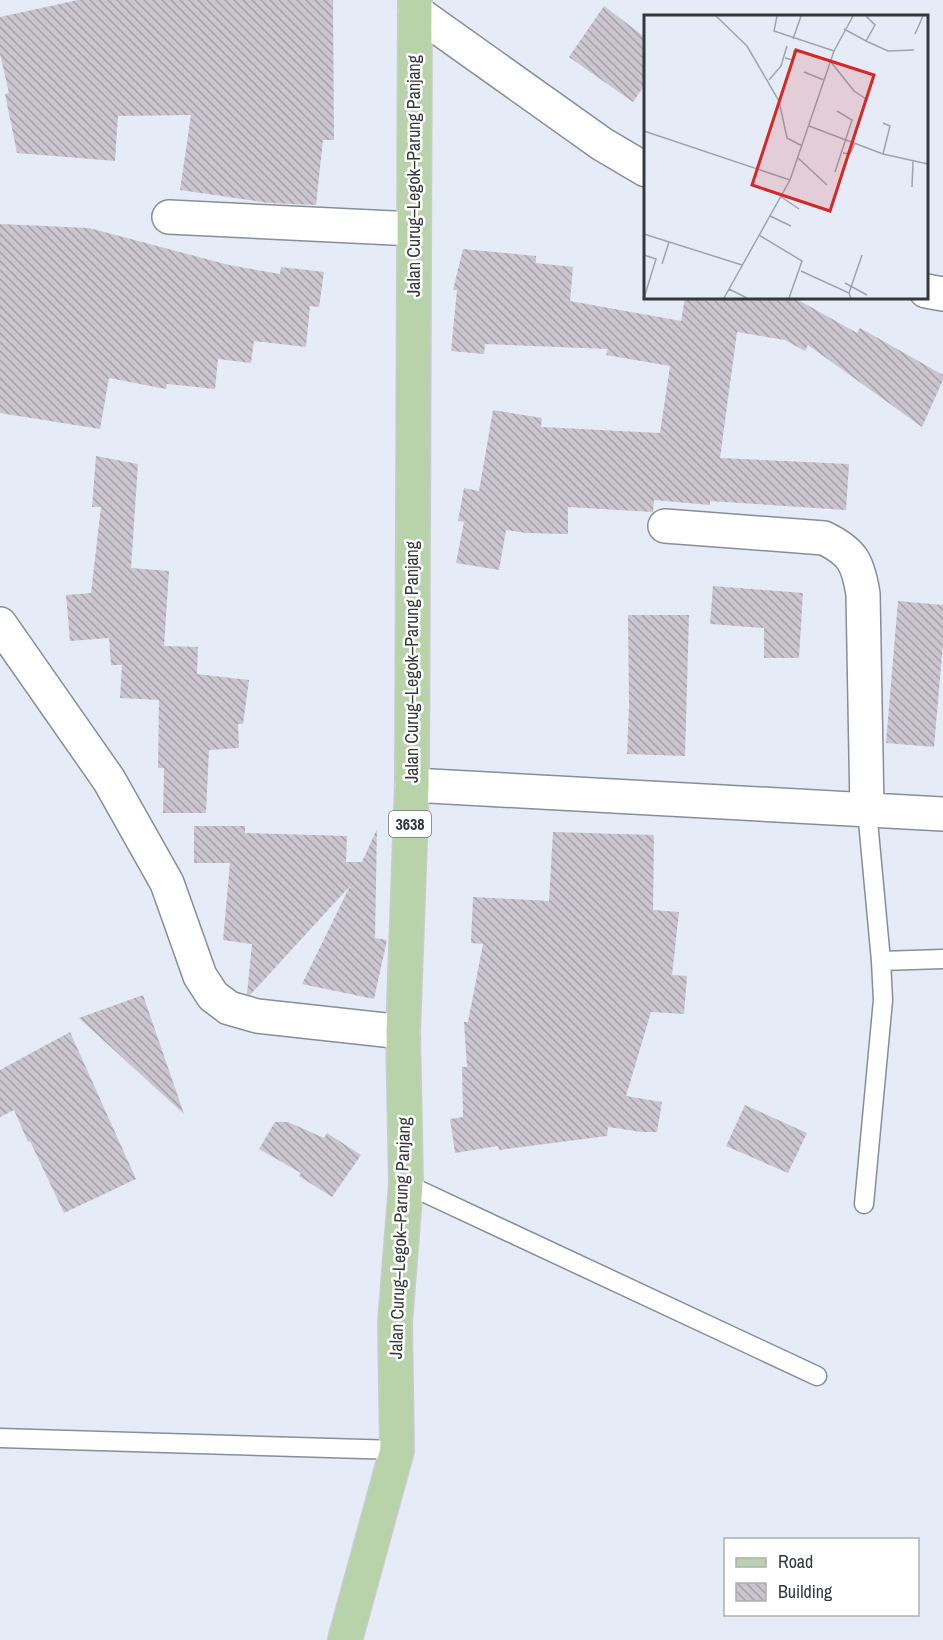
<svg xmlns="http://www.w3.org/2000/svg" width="943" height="1640" font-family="'Archivo Narrow',sans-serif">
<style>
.building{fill:url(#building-back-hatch)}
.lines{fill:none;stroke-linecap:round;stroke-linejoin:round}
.lane-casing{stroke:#888e98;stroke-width:21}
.street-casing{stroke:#888e98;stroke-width:36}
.primary-casing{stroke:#cacbcc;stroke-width:36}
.lane{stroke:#fff;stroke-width:18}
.street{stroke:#fff;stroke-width:33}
.primary{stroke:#b8d3aa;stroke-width:33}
.labels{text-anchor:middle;stroke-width:5;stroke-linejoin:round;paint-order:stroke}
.shield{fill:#fff;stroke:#717376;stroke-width:1.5}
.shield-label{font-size:16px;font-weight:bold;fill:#34373b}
.street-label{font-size:18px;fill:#34373b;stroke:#fff}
.inset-road{fill:none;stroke:#9ea4ac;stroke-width:1.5}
.view{fill:#d62828;fill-opacity:0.15;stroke:#d62828;stroke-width:3}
.inset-edge{fill:none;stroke:#34373b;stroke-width:3}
</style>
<defs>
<pattern id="building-back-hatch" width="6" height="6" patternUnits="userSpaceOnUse" patternTransform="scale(1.5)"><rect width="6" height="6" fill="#cbc5cf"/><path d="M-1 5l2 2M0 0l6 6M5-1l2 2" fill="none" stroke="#a6a1a9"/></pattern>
</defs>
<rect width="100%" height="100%" fill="#e5ecf7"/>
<path class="building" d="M 78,0 L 333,0 L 334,140 L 323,140 L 316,205 L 269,203 L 180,190 L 191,115 L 118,116 L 115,161 L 17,153 L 5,94 L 9,93 L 0,54 L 0,17 Z
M 604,6 L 646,38 L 646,83 L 633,102 L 569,57 Z
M 0,224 L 89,228 L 229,265 L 280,274 L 281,267 L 324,272 L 319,307 L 310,306 L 306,347 L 254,341 L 251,363 L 218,359 L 215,389 L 167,384 L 166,389 L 109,378 L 100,429 L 0,413 Z
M 463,249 L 536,256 L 536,263 L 573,267 L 570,301 L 681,321 L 685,297 L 793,297 L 857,333 L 860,328 L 943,375 L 943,380 L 922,427 L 808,345 L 805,351 L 785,340 L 737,332 L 720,458 L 849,464 L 846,510 L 710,501 L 710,505 L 654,500 L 653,512 L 568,507 L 568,534 L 526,533 L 506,530 L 499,570 L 456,563 L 464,522 L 458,521 L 464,488 L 479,491 L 493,410 L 542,418 L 541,427 L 660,433 L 670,366 L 606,355 L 608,349 L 485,344 L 484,354 L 451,351 L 457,290 L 453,290 Z
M 96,456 L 138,464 L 131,568 L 169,571 L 164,646 L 198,647 L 197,674 L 249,680 L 243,724 L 238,724 L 239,748 L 209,750 L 206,813 L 163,813 L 164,768 L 158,768 L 159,700 L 120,698 L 122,665 L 111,665 L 109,638 L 70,641 L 66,595 L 91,593 L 101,507 L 92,507 Z
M 713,586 L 803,593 L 799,658 L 764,658 L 764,628 L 710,624 Z
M 898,601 L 943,605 L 943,644 L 934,747 L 886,743 Z
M 628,615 L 689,615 L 685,756 L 627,754 L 629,706 Z
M 194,826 L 245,826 L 245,833 L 347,836 L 346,862 L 362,862 L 377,829 L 375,938 L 387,940 L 374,999 L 302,984 L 350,886 L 250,995 L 247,994 L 252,944 L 223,940 L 230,863 L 194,863 Z
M 553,832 L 654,835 L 653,910 L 679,912 L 672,975 L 687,976 L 684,1014 L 651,1012 L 626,1096 L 662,1102 L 657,1132 L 642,1132 L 608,1127 L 607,1136 L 499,1150 L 498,1146 L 455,1153 L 450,1119 L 463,1117 L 462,1067 L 467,1067 L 464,1022 L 468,1022 L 483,944 L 471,943 L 473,897 L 549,901 Z
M 143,995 L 184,1114 L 79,1018 Z
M 70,1032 L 136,1179 L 64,1213 L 30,1141 L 28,1142 L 14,1110 L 0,1117 L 0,1070 Z
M 745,1105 L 807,1133 L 788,1173 L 726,1146 Z
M 275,1122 L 288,1122 L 324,1138 L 327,1133 L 361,1155 L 332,1197 L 299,1176 L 301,1173 L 259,1149 Z"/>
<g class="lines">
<defs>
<path id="lane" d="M 881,961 L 943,959
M 406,1184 L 817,1376
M 864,1204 L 883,1000 L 881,961 L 867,810
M 0,1438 L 397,1450"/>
<path id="street" d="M 415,11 L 602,144 L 646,170
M 169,217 L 414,229
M 926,291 L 943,294
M 665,526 L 824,538 C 853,552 858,563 863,594 L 867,810
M 0,624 L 109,780 L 167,883 L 200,976 L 213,996 L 229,1008 L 257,1016 L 403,1032
M 412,785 L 943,814"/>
<path id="primary" d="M 345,1640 L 397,1450 L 395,1323 L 406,1184 L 403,1032 L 412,785 L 415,0"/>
</defs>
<use href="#lane" class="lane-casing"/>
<use href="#street" class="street-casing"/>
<use href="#primary" class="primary-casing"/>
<use href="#lane" class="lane"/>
<use href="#street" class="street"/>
<use href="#primary" class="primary"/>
</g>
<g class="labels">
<rect class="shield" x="389" y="811" width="42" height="26" rx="4.5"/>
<g class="shield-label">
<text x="410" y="830">3638</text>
</g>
<g class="street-label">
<text transform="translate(414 176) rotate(-90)" y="6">Jalan Curug–Legok–Parung Panjang</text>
<text transform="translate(412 662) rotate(-90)" y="6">Jalan Curug–Legok–Parung Panjang</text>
<text transform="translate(400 1238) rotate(-88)" y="6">Jalan Curug–Legok–Parung Panjang</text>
</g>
</g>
<g transform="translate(644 15)">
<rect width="284" height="284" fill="#e5ecf7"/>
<path class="inset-road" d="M 72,1 L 103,31 L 135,86 L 143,123 L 158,131M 133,1 L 130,16 L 190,36M 200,14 L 222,26 L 231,10 L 222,1M 271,19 L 279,1M 149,24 L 157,1M 222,26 L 244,36 L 270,35M 141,43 L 149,45 L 150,35M 187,47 L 210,76 L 222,84M 160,57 L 180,65M 125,65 L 137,51 L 143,31M 165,111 L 239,139 L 284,149M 0,116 L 146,165M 199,138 L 206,139 L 211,128M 239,139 L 246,111 L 239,108M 154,143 L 183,170M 191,157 L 208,105 L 193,96M 268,172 L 269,146M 136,181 L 155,194M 126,201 L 147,211M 0,219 L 98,250M 115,220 L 158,246 L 145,283M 0,240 L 12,244 L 0,283M 18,249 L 25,227M 157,256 L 205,278 L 207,283M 201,268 L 223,280M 85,274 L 103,283M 205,278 L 218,240M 80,283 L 146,165 L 190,36 L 209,1"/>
<path class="view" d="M 152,35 L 230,60 L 186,196 L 108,170 Z"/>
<rect width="284" height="284" class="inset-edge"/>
</g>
<rect x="724" y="1538" width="195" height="78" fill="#ffffff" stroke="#aeafb1" stroke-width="1.5"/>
<rect x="736" y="1558" width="30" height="9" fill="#b8d3aa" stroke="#aeafb1" stroke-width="1.5"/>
<text x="778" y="1568" font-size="18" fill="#34373b">Road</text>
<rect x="736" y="1583" width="30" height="18" fill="url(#building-back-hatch)" stroke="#aeafb1" stroke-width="1.5"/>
<text x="778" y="1598" font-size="18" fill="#34373b">Building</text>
</svg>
